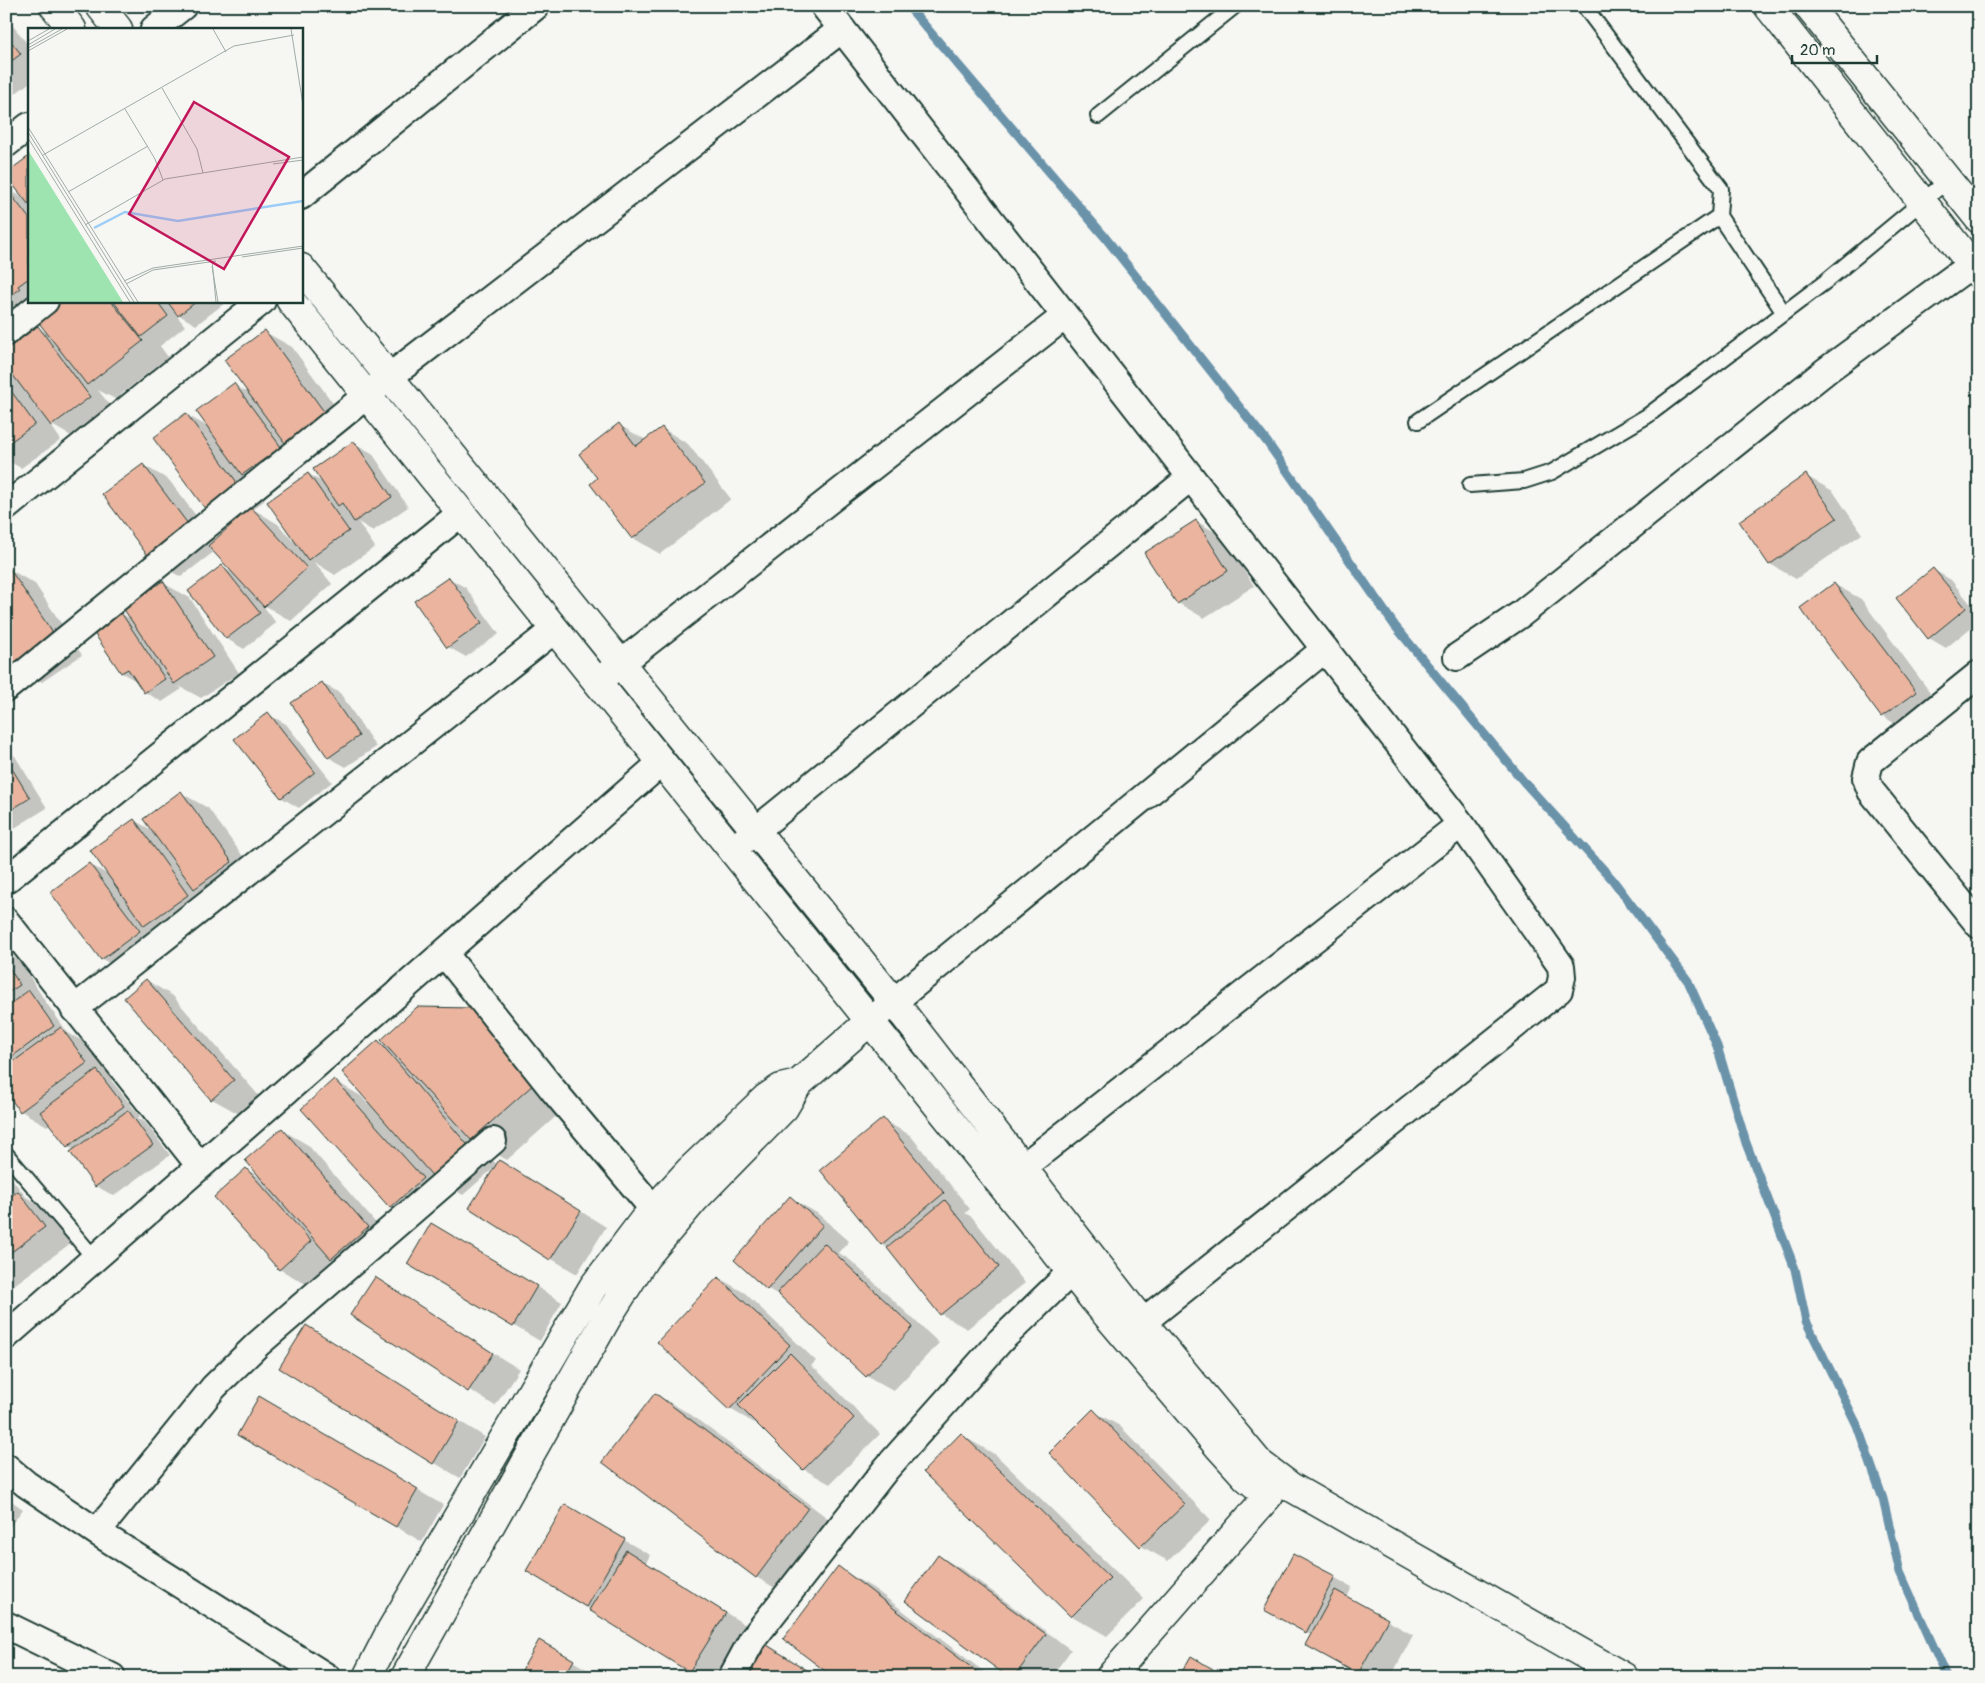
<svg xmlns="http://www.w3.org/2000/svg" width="1985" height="1683" font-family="Pangolin,sans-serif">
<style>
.shadow{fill:#0003}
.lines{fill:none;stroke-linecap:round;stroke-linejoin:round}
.stream{stroke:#6a93aa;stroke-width:9}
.building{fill:#eab49f;stroke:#1f3d34}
.service-casing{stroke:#1f3d34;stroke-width:18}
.minor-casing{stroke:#1f3d34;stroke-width:30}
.tertiary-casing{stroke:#1f3d34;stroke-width:31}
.service{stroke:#f6f6f2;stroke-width:14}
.minor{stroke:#f6f6f2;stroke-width:26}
.tertiary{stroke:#f6f6f2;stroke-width:28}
.inset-river{fill:none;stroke:#9cccf8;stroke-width:2.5}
.inset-road{fill:none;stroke:#a0aca6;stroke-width:1}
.view{fill:#c2185b;fill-opacity:0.15;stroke:#c2185b;stroke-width:2.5}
.inset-edge{fill:none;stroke:#1f3d34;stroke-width:2.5}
</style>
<rect width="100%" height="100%" fill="#f6f6f2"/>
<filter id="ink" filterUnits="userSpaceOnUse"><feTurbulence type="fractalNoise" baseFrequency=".02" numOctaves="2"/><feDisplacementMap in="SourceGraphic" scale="10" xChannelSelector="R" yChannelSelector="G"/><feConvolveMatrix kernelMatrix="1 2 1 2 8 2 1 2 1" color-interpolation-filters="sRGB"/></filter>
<g filter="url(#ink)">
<path class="shadow" d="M 6,17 L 29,46 L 29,83 L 7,100 Z
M 29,157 L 29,301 L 6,334 L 6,188 L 25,199 Z
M 60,301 L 223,301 L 225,303 L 196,325 L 174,312 L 185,326 L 160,346 L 168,357 L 115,399 L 98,390 L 116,413 L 78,440 L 50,424 L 61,440 L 21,468 L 6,460 L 6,371 L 16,377 L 38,328 L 49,334 Z
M 265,332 L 292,347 L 351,428 L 312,457 L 295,448 L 306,463 L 270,490 L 248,477 L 265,500 L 253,509 L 278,524 L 293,541 L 309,474 L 325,484 L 354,443 L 372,453 L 408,507 L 373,531 L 358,522 L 375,547 L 335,575 L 314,562 L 332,584 L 291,621 L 262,604 L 276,623 L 244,649 L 227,639 L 190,592 L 222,567 L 235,574 L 215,551 L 181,577 L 154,562 L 143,465 L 169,480 L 215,541 L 234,525 L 206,509 L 187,415 L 210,428 L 234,385 L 250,394 Z
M 619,425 L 646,440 L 662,428 L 688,444 L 731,499 L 660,554 L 633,538 L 592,484 L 599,479 Z
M 1806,476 L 1833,491 L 1862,534 L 1796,579 L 1770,564 Z
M 1196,521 L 1222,536 L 1254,586 L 1204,618 L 1178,603 Z
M 9,569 L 35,584 L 82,655 L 42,682 L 16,667 Z
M 1934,570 L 1951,580 L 1979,614 L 1979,621 L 1946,648 L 1929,638 Z
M 449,578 L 466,588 L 499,634 L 466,657 L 448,647 Z
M 163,583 L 190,598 L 239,673 L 201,698 L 179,686 L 182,689 L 162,702 L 145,692 L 138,682 L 122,673 L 120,613 L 133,620 Z
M 1834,584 L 1861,599 L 1941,707 L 1909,732 L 1882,716 L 1802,609 Z
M 322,683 L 340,693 L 376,747 L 346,767 L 328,757 Z
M 268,714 L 286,724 L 332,782 L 299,808 L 282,798 L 236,740 Z
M 6,751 L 15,756 L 47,808 L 13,829 L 6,825 Z
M 181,793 L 208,808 L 258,877 L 221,904 L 201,892 L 214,910 L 128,974 L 102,959 L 89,864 L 111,876 L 134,820 L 153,831 Z
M 6,942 L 14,954 L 12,956 L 20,961 L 45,1001 L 68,1033 L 88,1044 L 113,1078 L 111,1080 L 140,1116 L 138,1118 L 145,1122 L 170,1155 L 114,1196 L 96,1186 L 74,1150 L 67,1146 L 50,1124 L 47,1126 L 21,1111 L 6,1090 Z
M 146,980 L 173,996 L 259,1096 L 239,1114 L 212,1099 L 126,998 Z
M 418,1009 L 570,1104 L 507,1160 L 479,1144 L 497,1165 L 500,1161 L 606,1227 L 577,1274 L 550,1258 L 495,1167 L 463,1195 L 438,1180 L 417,1222 L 391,1207 L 335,1081 L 361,1096 L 368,1104 L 379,1042 L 388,1047 Z
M 883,1120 L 910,1135 L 970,1209 L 965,1213 L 972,1217 L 1025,1283 L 967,1329 L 941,1314 L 888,1248 L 881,1244 Z
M 282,1130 L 308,1145 L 393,1243 L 358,1274 L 333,1259 L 306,1284 L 279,1269 L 246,1169 L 261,1178 Z
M 6,1171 L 26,1197 L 45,1208 L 71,1243 L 6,1291 Z
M 790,1198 L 817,1213 L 849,1241 L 839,1253 L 850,1260 L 939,1343 L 893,1391 L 866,1376 L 784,1298 L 768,1289 Z
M 458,1240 L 562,1302 L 540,1341 L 514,1326 Z
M 719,1278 L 745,1293 L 816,1361 L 811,1366 L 817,1370 L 880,1434 L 830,1484 L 803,1469 L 758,1422 L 756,1424 L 730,1409 Z
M 375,1279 L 519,1369 L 495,1406 L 352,1315 Z
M 332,1342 L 485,1437 L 460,1478 L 433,1462 Z
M 655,1394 L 690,1414 L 842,1529 L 791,1597 L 756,1577 Z
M 259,1398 L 443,1505 L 422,1542 L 239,1434 Z
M 1093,1411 L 1120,1426 L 1211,1520 L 1168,1561 L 1141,1546 L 1050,1453 Z
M 961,1435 L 996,1455 L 1144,1599 L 1107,1636 L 1072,1616 L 924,1472 Z
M 6,1497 L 23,1509 L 6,1532 Z
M 565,1506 L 650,1555 L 646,1563 L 752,1629 L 722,1677 L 700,1677 L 527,1571 Z
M 939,1556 L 965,1571 L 1071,1650 L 1051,1677 L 1010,1677 Z
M 1294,1556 L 1352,1587 L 1347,1598 L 1413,1635 L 1391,1677 L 1364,1677 L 1333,1660 L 1312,1635 L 1283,1619 Z
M 838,1568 L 873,1588 L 991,1677 L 835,1677 Z
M 539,1642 L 590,1671 L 587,1677 L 520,1677 Z"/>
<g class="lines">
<path class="stream" d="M 908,6 L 1104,236 L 1267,442 L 1395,626 L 1524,782 L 1612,879 L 1688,981 L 1717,1046 L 1746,1143 L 1795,1269 L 1806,1321 L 1857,1425 L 1883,1499 L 1900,1572 L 1947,1677"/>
</g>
<path class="building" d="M 6,35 L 21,54 L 6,65 Z
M 29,156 L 29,205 L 6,176 L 6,173 Z
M 6,188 L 29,218 L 29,278 L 18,286 L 20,289 L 6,299 Z
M 58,301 L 111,301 L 143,341 L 87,385 L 36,319 Z
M 113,301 L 157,301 L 168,316 L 141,337 Z
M 167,301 L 197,301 L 178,316 Z
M 38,326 L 90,397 L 51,426 L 6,366 L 6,350 Z
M 265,330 L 325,413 L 285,443 L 224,360 Z
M 234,383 L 281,447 L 242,475 L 196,411 Z
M 6,384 L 35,424 L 6,445 Z
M 186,413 L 239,485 L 206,510 L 153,438 Z
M 619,423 L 636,446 L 662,427 L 705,483 L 632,539 L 590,484 L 597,478 L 579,454 Z
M 354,441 L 392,497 L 354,522 L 342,503 L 338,506 L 313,469 Z
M 143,464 L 194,532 L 153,563 L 102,494 Z
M 308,473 L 349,531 L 308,560 L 267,502 Z
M 1806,474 L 1837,518 L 1769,565 L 1739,521 Z
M 251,507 L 307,568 L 264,607 L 208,546 Z
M 1196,520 L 1228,571 L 1177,604 L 1144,553 Z
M 222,565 L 260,613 L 226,639 L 188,591 Z
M 9,568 L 57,639 L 15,667 L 6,655 L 6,569 Z
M 1933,568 L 1966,608 L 1928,639 L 1896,598 Z
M 449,577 L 482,623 L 447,648 L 414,601 Z
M 163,581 L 213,657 L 174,684 L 123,608 Z
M 1834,583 L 1916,692 L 1881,717 L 1800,608 Z
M 120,611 L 165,679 L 144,693 L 128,669 L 121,673 L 92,630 Z
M 322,682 L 359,736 L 328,758 L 291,703 Z
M 268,712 L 315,772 L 281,798 L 234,739 Z
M 6,759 L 30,798 L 6,813 Z
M 181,791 L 232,862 L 194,889 L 143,819 Z
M 134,819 L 188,895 L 144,926 L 90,850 Z
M 89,863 L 140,931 L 101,960 L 50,892 Z
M 6,963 L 20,985 L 6,994 Z
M 146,979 L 234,1080 L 211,1100 L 124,998 Z
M 29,990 L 54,1026 L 6,1061 L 6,1007 Z
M 417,1007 L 473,1008 L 535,1083 L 471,1140 L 381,1040 Z
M 61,1027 L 87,1063 L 20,1112 L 6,1092 L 6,1067 Z
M 378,1040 L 472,1150 L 436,1180 L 342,1072 Z
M 97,1070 L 124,1106 L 67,1147 L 40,1112 Z
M 334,1079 L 423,1178 L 390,1208 L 301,1109 Z
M 128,1110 L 153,1145 L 95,1187 L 70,1152 Z
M 883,1118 L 944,1193 L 881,1245 L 820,1170 Z
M 282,1128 L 368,1227 L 331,1259 L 245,1160 Z
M 499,1160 L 581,1211 L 550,1260 L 469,1208 Z
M 246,1168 L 311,1241 L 279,1270 L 214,1197 Z
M 18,1191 L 45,1227 L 6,1256 L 6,1200 Z
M 790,1196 L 823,1225 L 767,1290 L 734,1260 Z
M 945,1200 L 999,1267 L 940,1315 L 887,1248 Z
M 431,1223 L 537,1286 L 513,1327 L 407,1264 Z
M 824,1243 L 913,1327 L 866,1377 L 777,1293 Z
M 375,1277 L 493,1353 L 468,1392 L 350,1315 Z
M 718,1277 L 790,1345 L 729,1410 L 657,1342 Z
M 306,1325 L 459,1421 L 433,1464 L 279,1368 Z
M 790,1353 L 854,1418 L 803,1470 L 738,1405 Z
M 655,1393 L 808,1508 L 756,1578 L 602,1462 Z
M 259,1396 L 418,1489 L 396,1527 L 237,1435 Z
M 1093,1409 L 1185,1504 L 1140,1547 L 1049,1453 Z
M 961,1433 L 1110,1578 L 1071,1617 L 923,1472 Z
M 565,1504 L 625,1539 L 586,1607 L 526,1571 Z
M 626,1550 L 726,1613 L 689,1672 L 589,1610 Z
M 1293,1554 L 1335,1576 L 1306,1633 L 1264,1610 Z
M 938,1555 L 1046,1634 L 1014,1677 L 1008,1677 L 905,1601 Z
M 838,1566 L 984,1677 L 833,1677 L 783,1639 Z
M 1335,1590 L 1388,1619 L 1358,1674 L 1305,1645 Z
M 539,1640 L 574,1660 L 564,1677 L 518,1677 Z
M 767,1645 L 818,1677 L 747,1677 Z
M 1191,1656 L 1226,1677 L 1179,1677 Z
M 573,1668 L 589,1677 L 567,1677 Z"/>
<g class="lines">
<defs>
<path id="service" d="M 1584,6 L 1721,189 L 1719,216 L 1784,313
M 1098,116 L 1235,6
M 1418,421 L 1719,216
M 1470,485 L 1524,481 L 1552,472 L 1647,416 L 1825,282 L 1947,181
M 6,1154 L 95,1259"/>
<path id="minor" d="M 824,6 L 1461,824 L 1561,966 L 1562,977 L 1559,990 L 1125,1336
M 154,29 L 183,6
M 6,144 L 29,126
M 301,196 L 536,6
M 6,332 L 45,301
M 6,507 L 262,301
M 1457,657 L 1521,614 L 1827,370 L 1979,259
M 1979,674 L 1870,762 L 1866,778 L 1871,791 L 1979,925
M 597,682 L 1065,316
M 6,688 L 388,378 L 842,29
M 732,850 L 1191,477
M 6,880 L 460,514
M 6,921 L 200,1166
M 444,953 L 554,1091 L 654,1210
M 74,1009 L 554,630
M 870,1021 L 1325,649
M 1005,1181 L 1461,824
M 6,1336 L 662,762
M 6,1467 L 26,1484 L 97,1532 L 327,1677
M 97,1532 L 214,1387 L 258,1344 L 493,1141
M 6,1625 L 112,1677
M 732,1677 L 752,1640 L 886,1469 L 1000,1341 L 1071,1272"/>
<path id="tertiary" d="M 54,6 L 72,29
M 100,6 L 118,29
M 1768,6 L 1979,274
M 1808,6 L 1979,219
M 301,268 L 894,1002 L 1143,1323 L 1259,1463 L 1291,1487 L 1624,1677
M 291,301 L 1094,1300 L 1218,1446 L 1247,1478 L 1268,1495
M 367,1677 L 391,1630 L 593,1287 L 643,1221 L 689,1171 L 766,1098 L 781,1088 L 798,1084
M 405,1677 L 607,1318 L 645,1258 L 694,1200 L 784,1108 L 798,1084 L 870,1021
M 1110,1677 L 1269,1495"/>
</defs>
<use href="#service" class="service-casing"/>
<use href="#minor" class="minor-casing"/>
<use href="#tertiary" class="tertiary-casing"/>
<use href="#service" class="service"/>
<use href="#minor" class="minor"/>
<use href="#tertiary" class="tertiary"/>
</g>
</g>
<g transform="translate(28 28)">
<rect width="275" height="275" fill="#f6f6f2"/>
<path d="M 0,122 L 95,274 L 0,274 Z" fill="#9de4b1"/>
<path class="inset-river" d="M 66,200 L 97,184 L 150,193 L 275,173"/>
<path class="inset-road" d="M 185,1 L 198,24M 263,1 L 275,77M 0,13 L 21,1M 0,17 L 27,1M 0,20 L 34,1M 0,23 L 39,1M 134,60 L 169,121 L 175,145M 97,81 L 127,131 L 135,152M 0,99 L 110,274M 0,104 L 106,274M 0,110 L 102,274M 15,127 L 206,18 L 266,7M 245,136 L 275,132M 40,164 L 120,118M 57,197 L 137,151 L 275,129M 214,229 L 275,220M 184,233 L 188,274M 184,238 L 190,274M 96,253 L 125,240 L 275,218M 98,256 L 125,242 L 188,233"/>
<path class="view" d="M 166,74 L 261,129 L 196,241 L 101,186 Z"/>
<rect width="275" height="275" class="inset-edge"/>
</g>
<rect width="1985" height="1683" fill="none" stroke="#f6f6f2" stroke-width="25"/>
<rect x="12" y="12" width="1960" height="1658" fill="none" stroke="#1f3d34" stroke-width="2" filter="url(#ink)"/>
<path d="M1792 55v8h85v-8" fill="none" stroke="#1f3d34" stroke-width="2.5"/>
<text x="1800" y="55" font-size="15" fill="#1f3d34" stroke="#f6f6f2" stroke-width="4" paint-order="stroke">20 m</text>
</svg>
